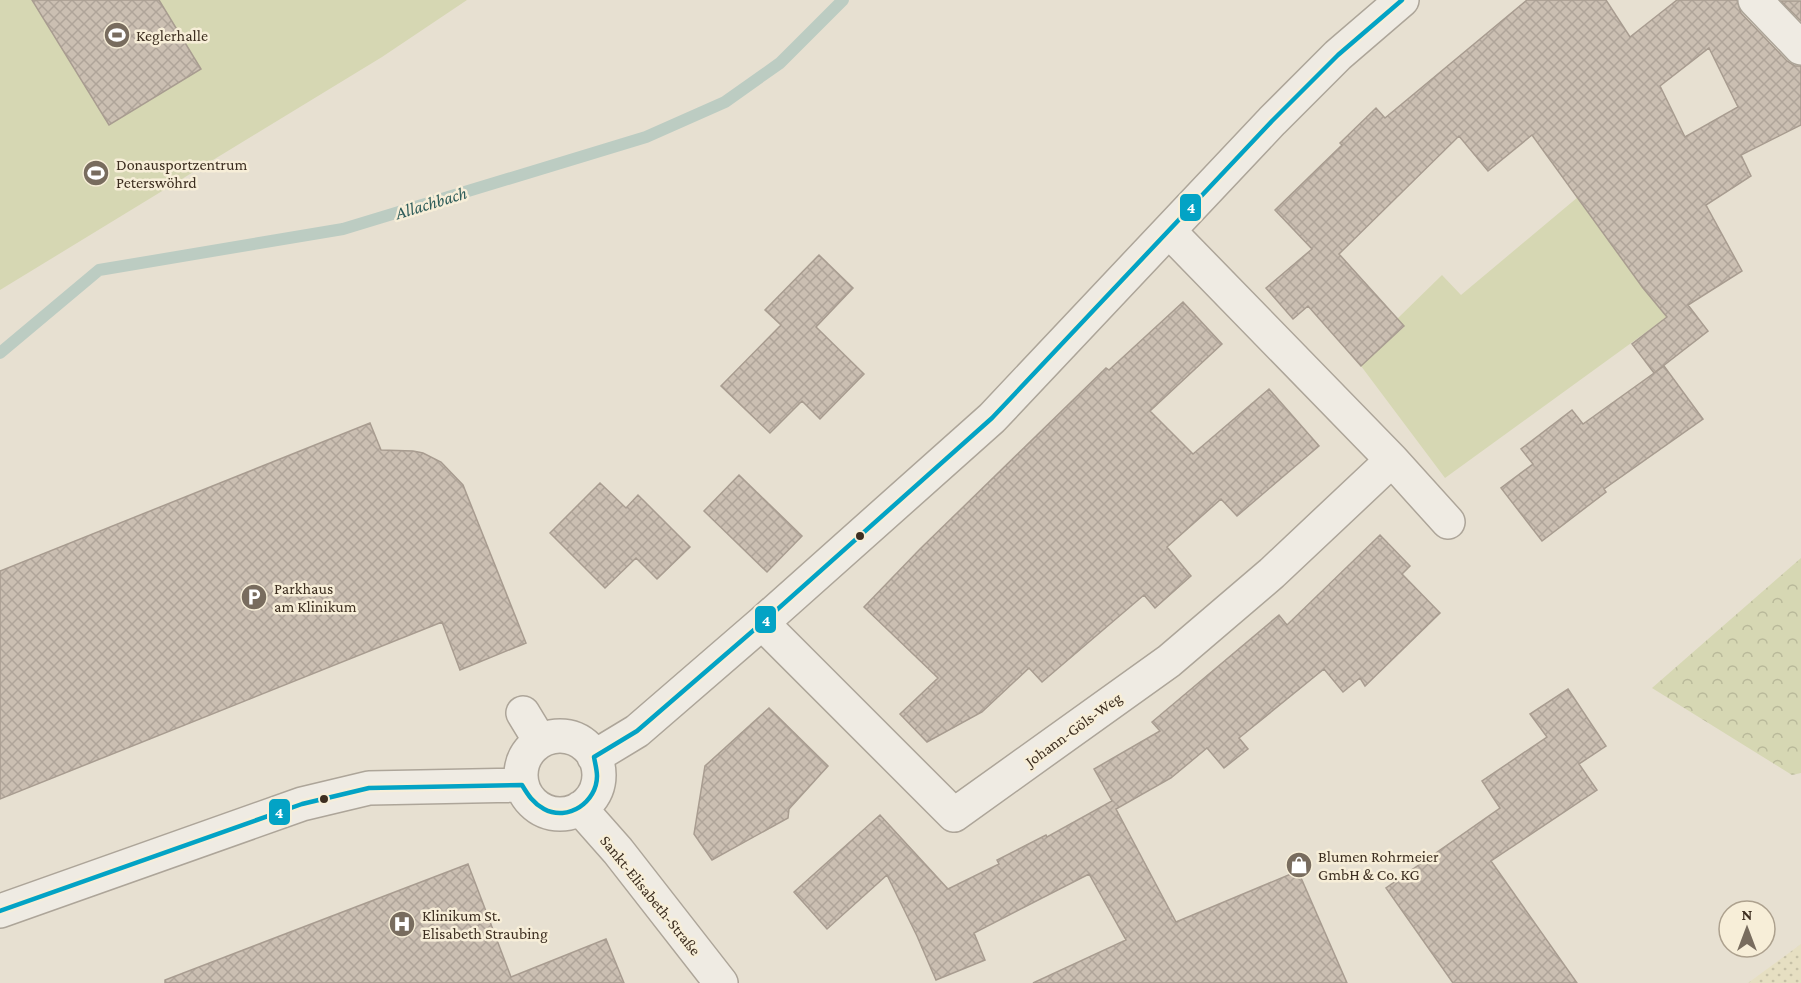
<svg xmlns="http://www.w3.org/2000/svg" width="1801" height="983" font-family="'Crimson Pro',serif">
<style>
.farmland{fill:url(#farmland-dots)}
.green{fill:#d6d7b3}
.forest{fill:url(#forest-crowns)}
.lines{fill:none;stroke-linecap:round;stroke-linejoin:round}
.stream{stroke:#bcccc2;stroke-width:12}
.building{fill:url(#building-cross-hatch);stroke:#a89c90;stroke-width:1.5;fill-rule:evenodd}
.minor-casing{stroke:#ada599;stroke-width:36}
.minor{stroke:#efebe3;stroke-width:33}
.bus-1-casing{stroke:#f7eed8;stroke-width:9}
.bus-1{stroke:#03a3c5;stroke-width:4.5}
.bus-dot{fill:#3d2e20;stroke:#f7eed8;stroke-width:2}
.labels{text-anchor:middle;stroke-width:5;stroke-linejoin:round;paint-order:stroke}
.poi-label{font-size:16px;fill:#3d2e20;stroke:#f7eed8;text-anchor:start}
.street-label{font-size:16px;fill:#3d2e20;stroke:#f7eed8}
.water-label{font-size:18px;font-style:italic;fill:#2f5d5a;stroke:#f7eed8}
.line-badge{stroke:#f7eed8;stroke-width:2}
.badge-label{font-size:16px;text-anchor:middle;font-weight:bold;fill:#fff}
</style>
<defs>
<pattern id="farmland-dots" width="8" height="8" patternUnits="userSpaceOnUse" patternTransform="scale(1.5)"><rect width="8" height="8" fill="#e6dfc2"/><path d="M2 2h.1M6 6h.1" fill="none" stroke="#c6c0a6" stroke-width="1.8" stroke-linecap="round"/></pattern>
<pattern id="forest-crowns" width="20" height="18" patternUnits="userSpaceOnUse" patternTransform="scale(1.5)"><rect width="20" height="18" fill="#d6d7b3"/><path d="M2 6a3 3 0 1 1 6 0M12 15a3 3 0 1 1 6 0" fill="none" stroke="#b9b99a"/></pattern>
<pattern id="building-cross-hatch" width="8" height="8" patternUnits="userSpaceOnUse" patternTransform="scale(1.5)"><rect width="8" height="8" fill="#cbbfb2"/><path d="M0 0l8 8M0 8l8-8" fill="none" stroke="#afa499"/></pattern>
</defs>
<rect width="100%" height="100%" fill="#e7e0d1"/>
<path class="farmland" d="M 1801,944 L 1801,983 L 1748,983 Z"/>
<path class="green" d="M 0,0 L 467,0 L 382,57 L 0,290 Z
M 1578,197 L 1667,317 L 1445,478 L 1361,366 L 1404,327 L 1397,319 L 1442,275 L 1461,295 Z"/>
<path class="forest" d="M 1801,558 L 1801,773 L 1792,775 L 1652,688 Z"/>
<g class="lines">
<path class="stream" d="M 0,353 L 99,270 L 343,229 L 646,137 L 725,102 L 780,63 L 843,0"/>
</g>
<path class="building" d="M 32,0 L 159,0 L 201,69 L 109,125 Z
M 1527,0 L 1606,0 L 1630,37 L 1677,0 L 1737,0 L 1741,13 L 1787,61 L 1795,66 L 1801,66 L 1801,125 L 1741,155 L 1751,176 L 1706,205 L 1742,271 L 1688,305 L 1708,331 L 1654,373 L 1632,344 L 1667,317 L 1643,288 L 1532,135 L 1488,171 L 1459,136 L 1339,254 L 1404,326 L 1361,366 L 1308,306 L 1293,319 L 1266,288 L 1312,249 L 1275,210 L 1342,145 L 1340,143 L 1376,108 L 1385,118 ZM 1709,48 L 1738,107 L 1685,137 L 1660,86 Z
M 1781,1 L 1801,1 L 1801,21 Z
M 819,255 L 853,288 L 816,327 L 864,374 L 820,419 L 802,401 L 770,433 L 721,386 L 781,325 L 765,310 Z
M 1183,302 L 1222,344 L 1150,411 L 1193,454 L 1269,389 L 1319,446 L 1237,516 L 1221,499 L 1167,547 L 1191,576 L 1155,608 L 1144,595 L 1042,682 L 1029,668 L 982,712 L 927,742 L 900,714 L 938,678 L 864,607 L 920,549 L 1106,368 L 1109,370 Z
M 1664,366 L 1703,419 L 1604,489 L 1606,492 L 1542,541 L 1501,488 L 1533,464 L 1521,449 L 1572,410 L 1583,424 Z
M 370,423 L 381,450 L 413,451 L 423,453 L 441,462 L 463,485 L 526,643 L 460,670 L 442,622 L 0,799 L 0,571 Z
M 739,475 L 802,536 L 767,572 L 704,511 Z
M 600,483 L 626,508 L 638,495 L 690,547 L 657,579 L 636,558 L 605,588 L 550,533 Z
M 1380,535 L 1410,566 L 1402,574 L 1440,613 L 1365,686 L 1360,678 L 1343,692 L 1324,669 L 1239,738 L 1248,749 L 1224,768 L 1207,748 L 1171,778 L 1116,809 L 1176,922 L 1298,871 L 1347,983 L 1033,983 L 1126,940 L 1089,874 L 974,933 L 985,960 L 936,980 L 917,936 L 887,875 L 827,929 L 794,892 L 880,815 L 948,889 L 999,864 L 997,860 L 1046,835 L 1047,837 L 1112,801 L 1094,769 L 1160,731 L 1152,722 L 1279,615 L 1287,625 Z
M 1568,689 L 1606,746 L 1579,764 L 1597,790 L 1491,861 L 1577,983 L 1453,983 L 1386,888 L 1500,808 L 1482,781 L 1547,737 L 1530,714 Z
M 769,708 L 828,766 L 789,809 L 788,818 L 712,860 L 694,834 L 705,766 Z
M 468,864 L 511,977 L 606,939 L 624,983 L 165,983 L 165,980 Z"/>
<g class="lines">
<defs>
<path id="minor" d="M 1755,0 L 1801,48
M 1169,231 L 1392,460 L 1448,522
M 762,623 L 954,815 L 1169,661 L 1272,573 L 1392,460
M 523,713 L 540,741
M521 775a39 39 0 1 1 78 0a39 39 0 1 1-78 0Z
M 594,757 L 637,731 L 762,623 L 992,418 L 1272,121 L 1338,55 L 1402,0
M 580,808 L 618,851 L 721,983
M 0,911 L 302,804 L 369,788 L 522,785"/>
</defs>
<use href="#minor" class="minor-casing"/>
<use href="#minor" class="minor"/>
<defs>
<path id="bus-1" d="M 0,911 L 302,804 L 369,788 L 522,785 C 528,795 533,803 544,809 C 568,822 597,802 597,776 C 597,770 595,763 594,757 L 637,731 L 762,623 L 992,418 L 1272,121 L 1338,55 L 1402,0"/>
</defs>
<use href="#bus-1" class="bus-1-casing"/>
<use href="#bus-1" class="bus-1"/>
</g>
<defs>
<symbol id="stadium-disc" viewBox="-11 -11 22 22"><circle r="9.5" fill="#786c5e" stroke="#f7eed8"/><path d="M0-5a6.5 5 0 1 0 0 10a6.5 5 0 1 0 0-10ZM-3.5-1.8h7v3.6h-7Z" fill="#fff"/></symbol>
<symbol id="parking-disc" viewBox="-11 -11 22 22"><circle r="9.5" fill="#786c5e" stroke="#f7eed8"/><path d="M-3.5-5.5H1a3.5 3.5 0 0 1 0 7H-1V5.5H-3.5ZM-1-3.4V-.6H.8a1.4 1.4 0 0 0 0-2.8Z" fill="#fff"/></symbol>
<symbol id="shop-disc" viewBox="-11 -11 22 22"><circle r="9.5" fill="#786c5e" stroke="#f7eed8"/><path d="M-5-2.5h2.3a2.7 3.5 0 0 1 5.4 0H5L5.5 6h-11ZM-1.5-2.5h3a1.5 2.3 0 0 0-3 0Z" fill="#fff"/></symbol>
<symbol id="hospital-disc" viewBox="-11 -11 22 22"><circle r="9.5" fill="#786c5e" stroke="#f7eed8"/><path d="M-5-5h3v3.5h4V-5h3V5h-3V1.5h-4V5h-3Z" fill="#fff"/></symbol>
</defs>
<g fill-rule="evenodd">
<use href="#stadium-disc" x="102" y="20" width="30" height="30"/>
<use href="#stadium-disc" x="81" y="158" width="30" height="30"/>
<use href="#parking-disc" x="239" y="582" width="30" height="30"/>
<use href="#shop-disc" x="1284" y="850" width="30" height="30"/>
<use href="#hospital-disc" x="387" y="909" width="30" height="30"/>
</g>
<g class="bus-dot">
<circle cx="860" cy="536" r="5"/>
<circle cx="324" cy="799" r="5"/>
</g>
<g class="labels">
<g class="poi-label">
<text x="136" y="41">Keglerhalle</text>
<text x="116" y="170">Donausportzentrum<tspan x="116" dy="18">Peterswöhrd</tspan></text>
<text x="274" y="594">Parkhaus<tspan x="274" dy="18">am Klinikum</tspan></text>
<text x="1318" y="862">Blumen Rohrmeier<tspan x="1318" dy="18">GmbH &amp; Co. KG</tspan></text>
<text x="422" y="921">Klinikum St.<tspan x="422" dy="18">Elisabeth Straubing</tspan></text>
</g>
<g class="street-label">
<text transform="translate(1073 729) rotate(-36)" y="6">Johann-Göls-Weg</text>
<text transform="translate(651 895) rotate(51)" y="6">Sankt-Elisabeth-Straße</text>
</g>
<g class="water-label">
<text transform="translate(431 203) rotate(-17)" y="6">Allachbach</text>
</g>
</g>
<g class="line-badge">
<rect x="1179" y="193" width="23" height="29" rx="6" fill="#03a3c5"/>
<rect x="754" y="605" width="23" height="29" rx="6" fill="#03a3c5"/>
<rect x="268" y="798" width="23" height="28" rx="6" fill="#03a3c5"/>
</g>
<g class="badge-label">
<text x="1191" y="213">4</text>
<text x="766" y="626">4</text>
<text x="279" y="818">4</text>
</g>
<g transform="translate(1747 929)"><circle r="28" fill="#f7eed8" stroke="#ada18e" stroke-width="1.5"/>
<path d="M0-4.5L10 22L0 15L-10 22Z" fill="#786c5e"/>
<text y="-9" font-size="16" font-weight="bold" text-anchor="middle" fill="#3d2e20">N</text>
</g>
</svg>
